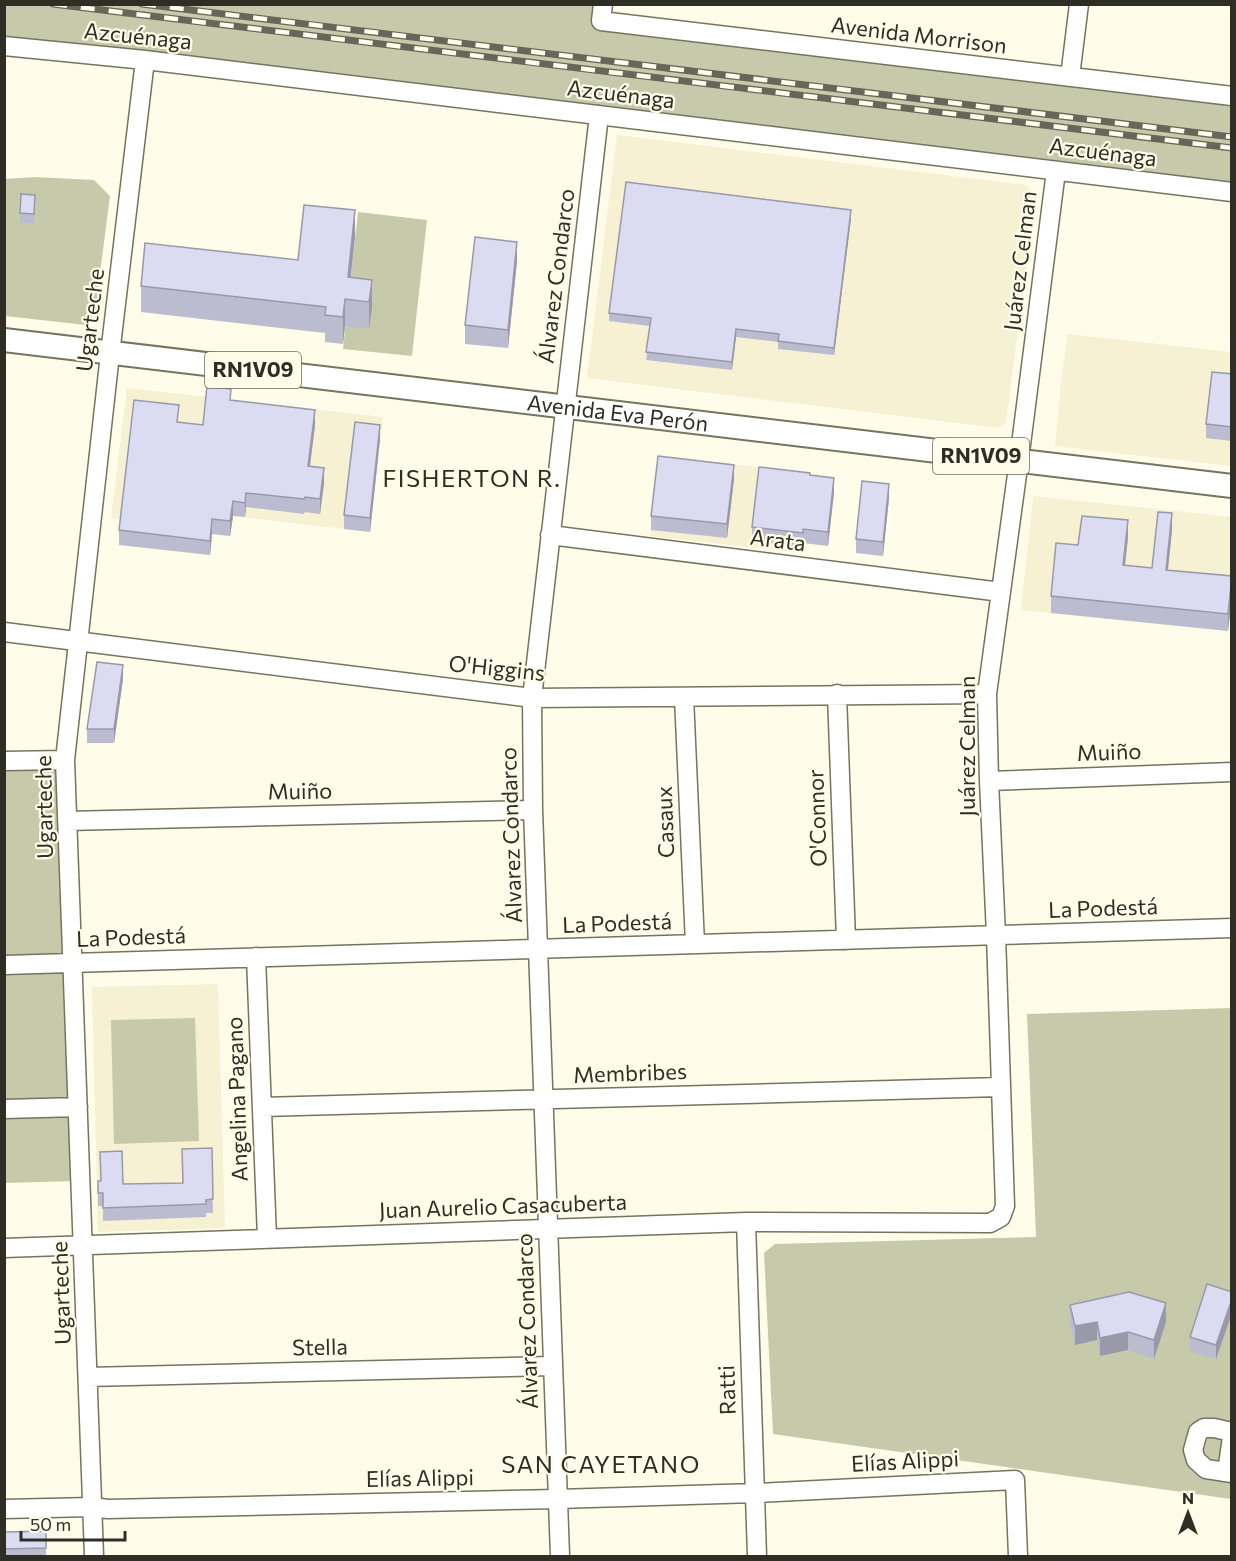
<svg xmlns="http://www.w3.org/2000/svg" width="1236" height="1561" font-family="Commissioner,sans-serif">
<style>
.built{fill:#f6f1d3}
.green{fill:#c6caaa}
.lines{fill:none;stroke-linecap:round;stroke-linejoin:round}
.minor-casing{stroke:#76735e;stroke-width:21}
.major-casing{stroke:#76735e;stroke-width:26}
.minor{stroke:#fff;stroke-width:18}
.major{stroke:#fff;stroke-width:22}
.rail-casing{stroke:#68665a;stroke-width:7}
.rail{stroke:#fffce9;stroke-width:4.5;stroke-dasharray:14;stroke-linecap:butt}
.wall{fill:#bcbcd0}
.shaded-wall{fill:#9999a9}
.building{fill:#dbdbf2;stroke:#9999a9;stroke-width:1.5}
.labels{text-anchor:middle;stroke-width:4.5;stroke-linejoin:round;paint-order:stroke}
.shield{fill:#fffce9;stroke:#6d6c60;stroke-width:1.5}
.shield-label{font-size:21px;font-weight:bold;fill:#2f2e25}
.street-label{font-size:22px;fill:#2f2e25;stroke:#fffce9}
.neighbourhood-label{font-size:24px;letter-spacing:1.5px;fill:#2f2e25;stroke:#fffce9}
</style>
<rect width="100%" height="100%" fill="#fffce9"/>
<path class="built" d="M 617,135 L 1026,185 L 1035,198 L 1006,423 L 999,428 L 587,378 Z
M 1068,334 L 1231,352 L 1231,466 L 1055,446 L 1062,373 Z
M 127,388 L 383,417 L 370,532 L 233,516 L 230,536 L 212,534 L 210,555 L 119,545 L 122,520 L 111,518 Z
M 659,456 L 811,473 L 802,553 L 650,536 Z
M 1033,496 L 1231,517 L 1232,596 L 1228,631 L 1021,610 Z
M 218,984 L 225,1228 L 98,1232 L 92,987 Z"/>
<path class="green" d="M 4,5 L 603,5 L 601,21 L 1231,96 L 1231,192 L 5,46 Z
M 35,177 L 94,180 L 110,196 L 95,312 L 86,325 L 5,316 L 5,179 Z
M 358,212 L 427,220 L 412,356 L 343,349 Z
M 4,769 C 19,769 49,765 60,774 L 64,958 L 5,961 Z
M 54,971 L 62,973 L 68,979 L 71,1093 L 67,1100 L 5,1104 L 5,974 Z
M 1231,1008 L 1231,1499 L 773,1434 L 764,1253 L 775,1244 L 1036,1237 L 1027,1014 Z
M 195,1018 L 199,1141 L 114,1144 L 111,1020 Z
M 58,1115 L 66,1116 L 71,1121 L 75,1181 L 5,1183 L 4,1116 Z"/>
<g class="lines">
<defs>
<path id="minor" d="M 603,4 L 601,21 L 1232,96
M 4,46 L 145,60 L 1232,192
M 1070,77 L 1079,4
M 550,535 L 1001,592
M 4,632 L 532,698 L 987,694
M 837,694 L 846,940
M 684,697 L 695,944
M 4,761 L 65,760
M 989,781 L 1232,772
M 67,821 L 533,810
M 256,957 L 267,1238
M 4,965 L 1232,928
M 262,1107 L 1000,1087
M 4,1109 L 78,1107
M 746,1222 L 757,1556
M 4,1248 L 746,1222 L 990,1223 L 1001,1217 L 1005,1206 L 996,935 L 989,781 L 987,694 L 1019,460 L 1056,171
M 88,1377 L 553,1366
M 1232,1432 L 1214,1428 L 1204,1428 L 1198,1432 L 1193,1450 L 1196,1460 L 1206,1469 L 1232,1473
M 1227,1472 L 1232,1437
M 4,1509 L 92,1507 L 108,1509 L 558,1499 L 755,1493 L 1015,1480 L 1018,1556
M 94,1556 L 65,760 L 110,354 L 145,60
M 560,1556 L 533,810 L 532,698 L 599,115"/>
<g id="major">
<path id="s1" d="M 4,340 L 1232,486"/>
</g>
</defs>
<use href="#minor" class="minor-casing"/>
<use href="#major" class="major-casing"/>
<use href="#minor" class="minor"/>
<use href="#major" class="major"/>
<defs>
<path id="rail" d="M 53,4 L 1232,148
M 142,4 L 1232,137"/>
</defs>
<use href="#rail" class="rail-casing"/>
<use href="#rail" class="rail"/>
</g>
<path class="wall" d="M 35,205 L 34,223 L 20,223 L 20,213 Z
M 851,218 L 834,355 L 778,349 L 778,342 L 736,337 L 732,370 L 646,360 L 650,326 L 609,321 L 609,313 Z
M 355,237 L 351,278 L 372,280 L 372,307 L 369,329 L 345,326 L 343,344 L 325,342 L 325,333 L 141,312 L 141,286 L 298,260 Z
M 517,261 L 508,348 L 465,344 L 465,325 Z
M 1232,374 L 1232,441 L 1206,438 L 1206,424 Z
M 231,401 L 315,425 L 310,466 L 324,483 L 320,514 L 305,512 L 304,514 L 246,507 L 245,517 L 233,516 L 230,536 L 212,534 L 210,555 L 119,545 L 119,530 L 203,425 Z
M 380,439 L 370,532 L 344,529 L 344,515 Z
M 810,476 L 834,492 L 828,546 L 803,543 L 803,547 L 752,541 L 752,527 Z
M 734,479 L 727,538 L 651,530 L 651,516 Z
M 889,498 L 883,556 L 856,553 L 856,539 Z
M 1172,530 L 1168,570 L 1232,576 L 1232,596 L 1228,631 L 1051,613 L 1051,596 L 1078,545 L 1128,537 L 1125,566 L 1152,568 Z
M 123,679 L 114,743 L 87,743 L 87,729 Z
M 212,1148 L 213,1213 L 206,1213 L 206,1217 L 103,1221 L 103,1206 L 98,1206 L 98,1181 L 123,1184 L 182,1183 Z
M 1232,1292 L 1232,1313 L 1216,1359 L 1190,1351 L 1190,1337 Z
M 1070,1305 L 1166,1322 L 1154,1359 L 1128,1350 L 1100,1356 L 1097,1340 L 1075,1345 L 1070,1323 Z
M 46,1531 L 46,1557 L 4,1557 L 4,1532 Z"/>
<path class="shaded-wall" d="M 355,210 L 355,237 L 348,299 L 348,277 Z
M 851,210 L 851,218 L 834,355 L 834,348 Z
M 517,242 L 517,261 L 508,348 L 508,330 Z
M 372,280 L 372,307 L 369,329 L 369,302 Z
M 345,299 L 345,326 L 343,344 L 343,317 Z
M 736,329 L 736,337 L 732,370 L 732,362 Z
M 315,410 L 315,425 L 308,481 L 308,466 Z
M 380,425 L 380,439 L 370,532 L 370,518 Z
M 734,465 L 734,479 L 727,538 L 727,524 Z
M 324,468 L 324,483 L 320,514 L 320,499 Z
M 834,478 L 834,492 L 828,546 L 828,532 Z
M 889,484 L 889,498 L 883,556 L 883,542 Z
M 246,493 L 246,507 L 245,517 L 245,503 Z
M 233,501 L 233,516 L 230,536 L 230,521 Z
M 1172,513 L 1172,530 L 1166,587 L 1166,570 Z
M 212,519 L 212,534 L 210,555 L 210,541 Z
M 1128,520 L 1128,537 L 1123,582 L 1123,565 Z
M 1232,579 L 1232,596 L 1228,631 L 1228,614 Z
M 123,665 L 123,679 L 114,743 L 114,729 Z
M 1232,1299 L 1232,1313 L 1216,1359 L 1216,1345 Z
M 1166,1303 L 1166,1322 L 1154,1359 L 1154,1340 Z
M 1097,1322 L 1097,1340 L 1075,1345 L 1075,1326 Z
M 1128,1332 L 1128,1350 L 1100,1356 L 1100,1338 Z"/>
<path class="building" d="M 626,182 L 851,210 L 834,348 L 778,341 L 779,334 L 736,329 L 732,362 L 646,352 L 651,318 L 609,313 Z
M 21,194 L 35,195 L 34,214 L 20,213 Z
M 304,205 L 355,210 L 348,277 L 372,280 L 369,302 L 345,299 L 343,317 L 325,315 L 326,307 L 141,286 L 145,243 L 298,260 Z
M 475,237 L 517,242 L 508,330 L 465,325 Z
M 1212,372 L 1232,374 L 1232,427 L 1206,424 Z
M 207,386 L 231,389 L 230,400 L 315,410 L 308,466 L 324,468 L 320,499 L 305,497 L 304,499 L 246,493 L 245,503 L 233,501 L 230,521 L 212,519 L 210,541 L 119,530 L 134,400 L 179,405 L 177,422 L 203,425 Z
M 355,422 L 380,425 L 370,518 L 344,515 Z
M 658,456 L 734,465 L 727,524 L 651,516 Z
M 759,467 L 810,473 L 810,475 L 834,478 L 828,532 L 803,529 L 803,533 L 752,527 Z
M 862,481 L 889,484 L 883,542 L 856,539 Z
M 1158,512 L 1172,513 L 1166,570 L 1232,576 L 1228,614 L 1051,596 L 1056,543 L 1078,545 L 1082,516 L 1128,520 L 1123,565 L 1152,568 Z
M 97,662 L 123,665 L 114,729 L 87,729 Z
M 212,1148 L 213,1199 L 206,1200 L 206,1204 L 103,1208 L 103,1193 L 98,1193 L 98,1181 L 101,1181 L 100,1152 L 122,1151 L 123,1184 L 183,1183 L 182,1149 Z
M 1207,1284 L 1232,1292 L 1232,1299 L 1216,1345 L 1190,1337 Z
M 1129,1292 L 1166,1303 L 1154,1340 L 1128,1332 L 1100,1338 L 1097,1322 L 1075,1326 L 1070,1305 Z
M 46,1531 L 46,1548 L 4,1549 L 4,1532 Z"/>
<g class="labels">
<g class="shield">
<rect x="205" y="352" width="96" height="36" rx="4.5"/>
<rect x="933" y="438" width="96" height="36" rx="4.5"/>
</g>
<g class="shield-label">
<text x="253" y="377">RN1V09</text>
<text x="981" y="463">RN1V09</text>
</g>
<g class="street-label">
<text transform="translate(919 35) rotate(7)" y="8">Avenida Morrison</text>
<text transform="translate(138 36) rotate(6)" y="8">Azcuénaga</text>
<text transform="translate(621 94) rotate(7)" y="8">Azcuénaga</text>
<text transform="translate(1103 152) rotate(7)" y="8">Azcuénaga</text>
<text transform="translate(1020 261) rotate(-83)" y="8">Juárez Celman</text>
<text transform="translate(556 276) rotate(-83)" y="8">Álvarez Condarco</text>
<text transform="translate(90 320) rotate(-83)" y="8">Ugarteche</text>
<text dy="8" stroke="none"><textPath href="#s1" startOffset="618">Avenida Eva Perón</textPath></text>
<text transform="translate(778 540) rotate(7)" y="8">Arata</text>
<text transform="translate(497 668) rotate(6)" y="8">O'Higgins</text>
<text transform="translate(967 746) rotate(-90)" y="8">Juárez Celman</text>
<text transform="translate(1109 752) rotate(-2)" y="8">Muiño</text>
<text transform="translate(300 791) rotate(-1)" y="8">Muiño</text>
<text transform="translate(44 807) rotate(-91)" y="8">Ugarteche</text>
<text transform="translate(817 818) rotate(-92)" y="8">O'Connor</text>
<text transform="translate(665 822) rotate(-92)" y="8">Casaux</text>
<text transform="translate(511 835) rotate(-92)" y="8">Álvarez Condarco</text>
<text transform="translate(1103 908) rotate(-2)" y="8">La Podestá</text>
<text transform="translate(617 923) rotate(-2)" y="8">La Podestá</text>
<text transform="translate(131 937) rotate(-2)" y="8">La Podestá</text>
<text transform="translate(630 1073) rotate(-2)" y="8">Membribes</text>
<text transform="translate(237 1099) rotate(-92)" y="8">Angelina Pagano</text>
<text transform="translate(503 1206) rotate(-2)" y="8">Juan Aurelio Casacuberta</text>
<text transform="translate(61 1293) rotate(-92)" y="8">Ugarteche</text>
<text transform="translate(527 1321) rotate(-92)" y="8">Álvarez Condarco</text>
<text transform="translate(320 1347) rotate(-1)" y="8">Stella</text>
<text transform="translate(727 1390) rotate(-92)" y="8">Ratti</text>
<text transform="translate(905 1461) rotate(-3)" y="8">Elías Alippi</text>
<text transform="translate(420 1478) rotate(-1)" y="8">Elías Alippi</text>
</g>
<g class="neighbourhood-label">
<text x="472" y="487">FISHERTON R.</text>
<text x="601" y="1473">SAN CAYETANO</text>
</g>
</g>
<rect width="1236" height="1561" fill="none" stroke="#2f2e25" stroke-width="12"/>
<g transform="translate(1188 1513)" stroke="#fffce9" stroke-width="4.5" paint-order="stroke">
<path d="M0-4.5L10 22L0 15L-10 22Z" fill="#2f2e25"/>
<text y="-9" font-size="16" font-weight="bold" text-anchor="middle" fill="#2f2e25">N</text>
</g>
<path d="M21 1531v9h104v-9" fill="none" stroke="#2f2e25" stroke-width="3"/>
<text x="30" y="1531" font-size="18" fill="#2f2e25" stroke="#fffce9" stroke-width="4.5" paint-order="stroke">50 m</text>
</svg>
